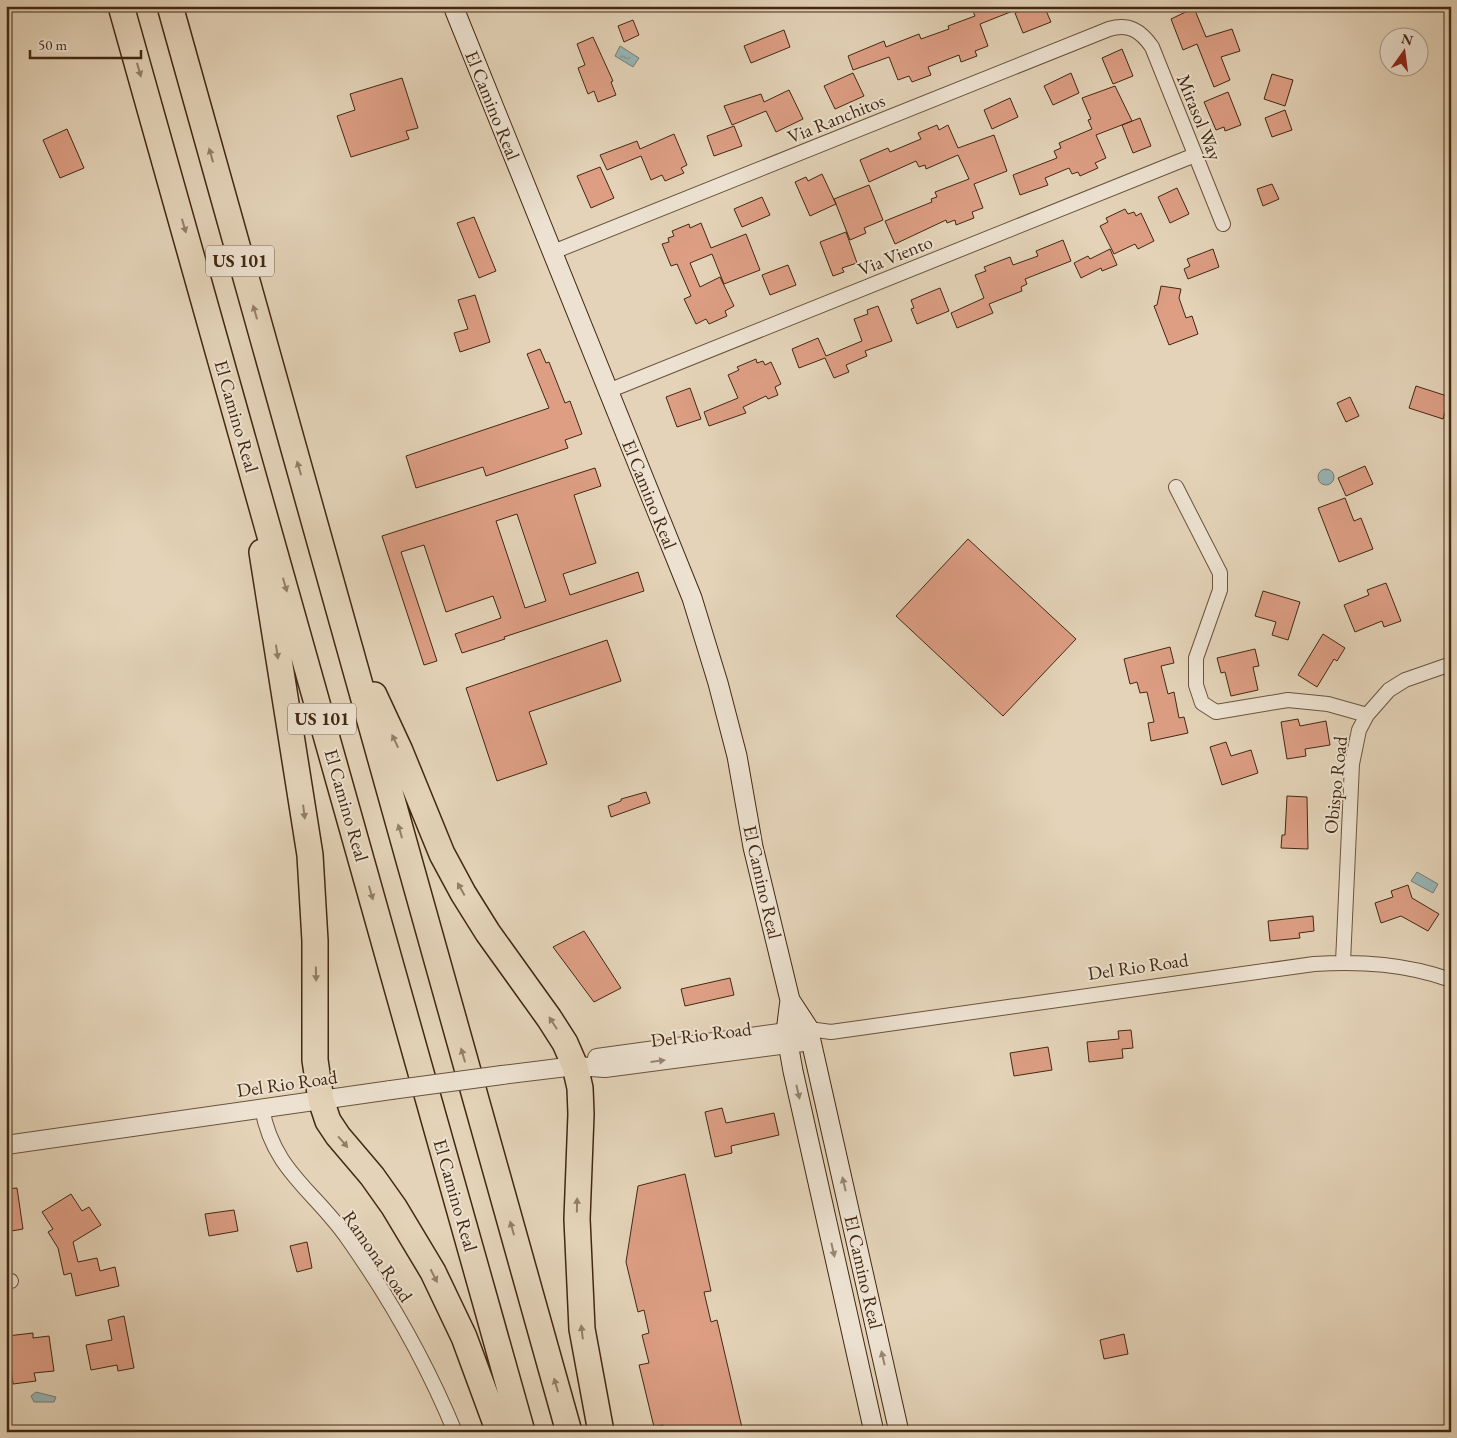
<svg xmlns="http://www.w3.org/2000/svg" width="1457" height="1438" font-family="'EB Garamond',serif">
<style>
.water{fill:url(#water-ripples);stroke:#767d76}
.building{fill:#dd9e84;stroke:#422812;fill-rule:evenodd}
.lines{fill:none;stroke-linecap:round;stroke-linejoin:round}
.minor-casing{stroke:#6a533c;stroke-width:16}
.tertiary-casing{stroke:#6a533c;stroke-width:20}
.secondary-casing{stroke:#422812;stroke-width:21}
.motorway-casing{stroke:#422812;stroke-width:28}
.minor{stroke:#ede2d1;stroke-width:14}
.tertiary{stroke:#ede2d1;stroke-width:18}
.secondary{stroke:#ede2d1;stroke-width:19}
.motorway{stroke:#e4d3b8;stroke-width:25}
.tertiary-bridge-casing{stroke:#6a533c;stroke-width:20;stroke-linecap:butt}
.tertiary-bridge{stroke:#ede2d1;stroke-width:18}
.oneway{fill:#937e65}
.oneway2{fill:#988572}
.labels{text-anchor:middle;stroke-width:4;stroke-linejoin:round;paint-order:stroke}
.shield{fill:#ede2d1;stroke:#75604b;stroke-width:1}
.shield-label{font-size:18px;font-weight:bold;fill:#422812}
.street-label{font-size:19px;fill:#422812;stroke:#ede2d1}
</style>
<defs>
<pattern id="water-ripples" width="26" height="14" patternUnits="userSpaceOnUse" patternTransform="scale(1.25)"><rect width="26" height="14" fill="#98b6b8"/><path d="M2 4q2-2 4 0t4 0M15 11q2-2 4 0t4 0" fill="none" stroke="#7e9494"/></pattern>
</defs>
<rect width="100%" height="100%" fill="#e4d3b8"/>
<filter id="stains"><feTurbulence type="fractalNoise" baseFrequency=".004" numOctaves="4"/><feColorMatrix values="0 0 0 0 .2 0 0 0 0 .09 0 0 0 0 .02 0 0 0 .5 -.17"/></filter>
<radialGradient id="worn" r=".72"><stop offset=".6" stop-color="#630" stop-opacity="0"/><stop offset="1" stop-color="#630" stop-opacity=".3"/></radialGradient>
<path class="water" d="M 620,46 L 639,58 L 633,67 L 615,56 Z
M1318 477a8 8 0 1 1 16 0a8 8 0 1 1-16 0Z
M 1417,872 L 1438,884 L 1433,893 L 1411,881 Z
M 36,1392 L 56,1397 L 54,1402 L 34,1402 L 31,1396 Z"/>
<path class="building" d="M 979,6 L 1023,7 L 980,24 L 988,46 L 975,51 L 977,56 L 961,62 L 959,55 L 928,67 L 931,75 L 912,82 L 909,76 L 898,80 L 889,57 L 853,70 L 848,56 L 884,41 L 886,47 L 919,34 L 921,39 L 949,29 L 948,26 L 975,16 L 972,9 Z
M 1031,6 L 1044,6 L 1051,22 L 1023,33 L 1015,13 Z
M 1194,8 L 1206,37 L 1232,29 L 1240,51 L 1221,57 L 1230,80 L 1214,87 L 1197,44 L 1183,50 L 1171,19 Z
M 633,20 L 639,35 L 624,42 L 618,26 Z
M 784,30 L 790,47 L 751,63 L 744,46 Z
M 593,37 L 613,81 L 611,82 L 616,95 L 598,102 L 594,91 L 588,94 L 578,68 L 585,65 L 577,44 Z
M 1122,49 L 1133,76 L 1113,84 L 1102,58 Z
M 853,73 L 864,96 L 835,109 L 824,86 Z
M 1071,73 L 1079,93 L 1053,105 L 1044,86 Z
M 1272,74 L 1293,80 L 1285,106 L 1264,99 Z
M 402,78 L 418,128 L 406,131 L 409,139 L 351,157 L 337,116 L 355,110 L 350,94 Z
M 1115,86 L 1132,121 L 1096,135 L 1106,158 L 1095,163 L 1098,168 L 1080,176 L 1078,172 L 1072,174 L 1069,168 L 1045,178 L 1048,185 L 1020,195 L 1013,175 L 1057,158 L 1054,151 L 1061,148 L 1059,143 L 1092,129 L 1088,120 L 1091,119 L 1082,98 Z
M 789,90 L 803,119 L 776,132 L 766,111 L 732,125 L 724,106 L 761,94 L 764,102 Z
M 1228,92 L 1241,125 L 1225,131 L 1224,127 L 1216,130 L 1204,102 Z
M 1010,98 L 1018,117 L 992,129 L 984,110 Z
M 1285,110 L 1292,130 L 1272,137 L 1265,118 Z
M 1140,118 L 1151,146 L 1133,153 L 1122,125 Z
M 937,125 L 939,130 L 948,125 L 958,148 L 994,135 L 1007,171 L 974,184 L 983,208 L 972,212 L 974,218 L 956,225 L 955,220 L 947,223 L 946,220 L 895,244 L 885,221 L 932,202 L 931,199 L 937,197 L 935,192 L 969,179 L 958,155 L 926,169 L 925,165 L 919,167 L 916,161 L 869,182 L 860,160 L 888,148 L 890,152 L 921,139 L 918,133 Z
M 734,126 L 742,146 L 714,156 L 707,136 Z
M 67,129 L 84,168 L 60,178 L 43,140 Z
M 674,134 L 687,165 L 681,168 L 684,173 L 665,181 L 662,175 L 651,180 L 641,156 L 607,170 L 600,155 L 637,141 L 640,149 Z
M 600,167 L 614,198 L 591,208 L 577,176 Z
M 822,174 L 836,204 L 810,216 L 795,182 L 806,177 L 808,181 Z
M 1272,184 L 1279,199 L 1263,206 L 1257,189 Z
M 869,185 L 883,220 L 864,228 L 866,233 L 850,240 L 834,199 Z
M 1177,188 L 1189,214 L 1170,223 L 1158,197 Z
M 762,197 L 770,215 L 742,227 L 734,209 Z
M 1125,209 L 1128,214 L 1134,212 L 1136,216 L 1141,213 L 1154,241 L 1138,249 L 1135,244 L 1114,254 L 1100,226 L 1108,222 L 1106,218 Z
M 474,217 L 496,271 L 479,278 L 457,223 Z
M 701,223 L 711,248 L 746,234 L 760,270 L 724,284 L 712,254 L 690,263 L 700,287 L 720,277 L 734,306 L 725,311 L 727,316 L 709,324 L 706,319 L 696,324 L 684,299 L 691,296 L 677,264 L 671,266 L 662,244 L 669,242 L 668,238 L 674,236 L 672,231 L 689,224 L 690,228 Z
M 846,232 L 857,263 L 842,268 L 844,272 L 833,276 L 820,242 Z
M 1063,240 L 1071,261 L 1025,279 L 1027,284 L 1021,287 L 1022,291 L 989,304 L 993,313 L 957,328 L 951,313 L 984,298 L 975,275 L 986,271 L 984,267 L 1010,257 L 1013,265 L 1038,256 L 1036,251 Z
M 1110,249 L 1117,265 L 1102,271 L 1101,268 L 1081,278 L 1074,263 L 1088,256 L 1090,259 Z
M 1213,249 L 1219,267 L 1188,279 L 1184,269 L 1190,266 L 1187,259 Z
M 788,265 L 796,285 L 770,295 L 762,275 Z
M 1161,286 L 1181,289 L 1179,298 L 1186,318 L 1192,316 L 1198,334 L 1169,345 L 1154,306 L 1157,305 Z
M 940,288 L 949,311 L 917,324 L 911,309 L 914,308 L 911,300 Z
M 475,295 L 490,342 L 460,352 L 454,333 L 468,329 L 458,300 Z
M 878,306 L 892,341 L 865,351 L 867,356 L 846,365 L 849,372 L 834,378 L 825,358 L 799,368 L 792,349 L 818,338 L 826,356 L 862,341 L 854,319 L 868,314 L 867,310 Z
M 540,349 L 546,363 L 549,362 L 565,403 L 570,401 L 582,434 L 565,440 L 568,448 L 486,476 L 483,467 L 416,488 L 406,456 L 549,408 L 527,354 Z
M 756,359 L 757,363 L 763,361 L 765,365 L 771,362 L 781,384 L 775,387 L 778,395 L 768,399 L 766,396 L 743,407 L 746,413 L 709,426 L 704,412 L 738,398 L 728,375 L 739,370 L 737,367 Z
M 1416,386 L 1450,397 L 1443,419 L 1409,408 Z
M 690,388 L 701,419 L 677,427 L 666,397 Z
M 1350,397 L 1359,416 L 1346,422 L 1337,403 Z
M 1365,466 L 1373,484 L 1346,496 L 1338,478 Z
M 595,468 L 601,486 L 574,495 L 596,563 L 563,574 L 570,595 L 638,572 L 644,591 L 504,637 L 505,639 L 462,653 L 455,634 L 501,618 L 493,596 L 446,612 L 424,545 L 401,552 L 437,661 L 424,665 L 382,536 ZM 517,514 L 546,601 L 525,608 L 496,521 Z
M 1345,498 L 1354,521 L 1361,518 L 1373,549 L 1339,562 L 1318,508 Z
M 968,539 L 1076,639 L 1003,716 L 896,616 Z
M 1386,583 L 1401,621 L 1384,627 L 1382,621 L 1355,632 L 1344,605 L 1369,595 L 1367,590 Z
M 1263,591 L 1300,602 L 1288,640 L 1272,635 L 1276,622 L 1255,616 Z
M 1323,634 L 1345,648 L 1337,661 L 1334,659 L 1317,687 L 1298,675 Z
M 607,640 L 621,681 L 529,712 L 547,764 L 497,781 L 466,688 Z
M 1170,647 L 1174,663 L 1161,666 L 1168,694 L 1174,692 L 1179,718 L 1184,717 L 1188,733 L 1151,741 L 1148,723 L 1154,722 L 1147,692 L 1140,693 L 1137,682 L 1130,684 L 1124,659 Z
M 1255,649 L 1259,666 L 1253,667 L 1258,690 L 1231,696 L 1225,672 L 1221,673 L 1217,658 Z
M 1298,719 L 1300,726 L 1326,721 L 1330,745 L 1305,749 L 1306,756 L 1287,759 L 1281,722 Z
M 1226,742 L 1231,756 L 1251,750 L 1258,773 L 1222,785 L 1210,747 Z
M 646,792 L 650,803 L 611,817 L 608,806 L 621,801 L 621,799 Z
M 1287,796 L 1307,797 L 1308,849 L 1281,848 L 1282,835 L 1285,835 Z
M 1408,885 L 1412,898 L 1439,914 L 1428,931 L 1401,916 L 1381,923 L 1375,903 L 1393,897 L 1391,891 Z
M 1313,916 L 1314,931 L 1299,933 L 1300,938 L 1270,941 L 1268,921 Z
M 584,931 L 621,988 L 594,1002 L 553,947 Z
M 730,978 L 734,995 L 685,1006 L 681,989 Z
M 1131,1030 L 1133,1048 L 1122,1049 L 1123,1058 L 1089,1062 L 1087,1042 L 1119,1039 L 1118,1031 Z
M 1048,1047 L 1052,1070 L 1014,1076 L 1010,1053 Z
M 722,1108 L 726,1123 L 774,1113 L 779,1135 L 731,1146 L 732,1153 L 715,1157 L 705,1112 Z
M 685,1174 L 711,1291 L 704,1292 L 711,1322 L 717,1320 L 743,1432 L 664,1432 L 663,1425 L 654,1427 L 639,1365 L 649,1363 L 642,1335 L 649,1333 L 644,1310 L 638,1312 L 626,1262 L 638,1186 Z
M 17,1188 L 23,1229 L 6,1232 L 6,1189 Z
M 71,1194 L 82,1211 L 89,1207 L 101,1225 L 73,1242 L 78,1262 L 97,1258 L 100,1271 L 115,1267 L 119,1286 L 76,1296 L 71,1273 L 64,1275 L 58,1248 L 48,1232 L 53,1229 L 42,1212 Z
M 234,1210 L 238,1231 L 209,1236 L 205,1214 Z
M 307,1242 L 312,1268 L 297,1272 L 290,1246 Z
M 124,1316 L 134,1368 L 118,1371 L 117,1365 L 91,1370 L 86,1345 L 112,1340 L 108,1320 Z
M 33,1333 L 33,1338 L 49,1336 L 54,1371 L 34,1373 L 36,1381 L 13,1384 L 7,1336 Z
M 1124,1334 L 1128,1354 L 1104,1359 L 1100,1340 Z"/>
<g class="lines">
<defs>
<path id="minor" d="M 553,252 L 1109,29 C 1129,23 1141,31 1152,47 L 1223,224
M 608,391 L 1195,155
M 1176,487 L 1220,573 L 1220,590 L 1196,658 L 1196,685 L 1202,703 L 1216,712 L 1288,700 L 1328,704 L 1367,715
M 1343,962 L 1352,764 L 1359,730 L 1367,715 L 1389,690 L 1405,680 L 1451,664
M 809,1029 L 831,1032 L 1314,964 C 1362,961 1406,964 1451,980
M 262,1108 C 273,1171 315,1191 348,1239 C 391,1300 427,1364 455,1432
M 6,1282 L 11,1281"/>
<path id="tertiary" d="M 597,1058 L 809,1029
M 502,1075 L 575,1066 L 605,1068 L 811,1041
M 6,1145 L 391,1090"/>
<path id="secondary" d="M 453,6 L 692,598 L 718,683 L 737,756 L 753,847 L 790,1000 L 809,1029 L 811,1041 L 899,1432
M 790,1000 L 786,1032 L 793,1071 L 874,1432"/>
<path id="motorway" d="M 121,6 L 522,1432
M 170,6 L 569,1432
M 262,552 L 310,855 L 315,941 L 315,1060 L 321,1100 L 328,1121 L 338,1136 L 372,1176 L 394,1207 L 433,1272 L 464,1337 L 499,1432
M 374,695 L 400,751 L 442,854 L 463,893 L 488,933 L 549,1018 L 565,1043 L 575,1066 L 580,1088 L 581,1114 L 577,1219 L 582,1329 L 601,1432"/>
</defs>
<use href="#minor" class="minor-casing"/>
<use href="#tertiary" class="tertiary-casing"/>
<use href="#secondary" class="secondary-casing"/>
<use href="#motorway" class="motorway-casing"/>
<use href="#minor" class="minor"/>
<use href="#tertiary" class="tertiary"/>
<use href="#secondary" class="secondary"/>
<use href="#motorway" class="motorway"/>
<defs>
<path id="tertiary-bridge" d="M 391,1090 L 502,1075"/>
</defs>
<use href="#tertiary-bridge" class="tertiary-bridge-casing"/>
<use href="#tertiary-bridge" class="tertiary-bridge"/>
</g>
<defs><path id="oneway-solid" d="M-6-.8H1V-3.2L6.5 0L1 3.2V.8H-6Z" transform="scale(1.25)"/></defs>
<g class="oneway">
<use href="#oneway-solid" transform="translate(139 70) rotate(74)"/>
<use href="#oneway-solid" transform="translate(211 155) rotate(-106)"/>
<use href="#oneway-solid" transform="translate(184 226) rotate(74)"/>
<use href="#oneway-solid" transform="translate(255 312) rotate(-106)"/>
<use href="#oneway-solid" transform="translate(299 468) rotate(-106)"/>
<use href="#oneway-solid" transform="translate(285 585) rotate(74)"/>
<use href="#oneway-solid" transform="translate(277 652) rotate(82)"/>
<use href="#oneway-solid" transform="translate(395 741) rotate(-115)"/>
<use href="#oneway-solid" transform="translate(304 812) rotate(83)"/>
<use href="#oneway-solid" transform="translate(400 831) rotate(-106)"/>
<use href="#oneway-solid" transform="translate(461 889) rotate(-119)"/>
<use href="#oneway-solid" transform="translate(371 893) rotate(74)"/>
<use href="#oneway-solid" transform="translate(316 974) rotate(89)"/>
<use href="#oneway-solid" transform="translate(553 1023) rotate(-123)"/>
<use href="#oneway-solid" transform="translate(463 1055) rotate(-106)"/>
<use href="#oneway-solid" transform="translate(343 1142) rotate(49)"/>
<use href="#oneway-solid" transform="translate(577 1205) rotate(-89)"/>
<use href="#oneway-solid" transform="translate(512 1228) rotate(-106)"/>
<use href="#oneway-solid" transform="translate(434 1276) rotate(63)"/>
<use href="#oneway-solid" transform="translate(582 1332) rotate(-97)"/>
<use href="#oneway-solid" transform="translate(556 1385) rotate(-106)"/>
</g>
<g class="oneway2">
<use href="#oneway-solid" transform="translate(658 1061) rotate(-7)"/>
<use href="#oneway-solid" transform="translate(798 1092) rotate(77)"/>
<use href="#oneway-solid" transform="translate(844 1184) rotate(-103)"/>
<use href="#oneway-solid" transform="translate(833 1250) rotate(77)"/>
<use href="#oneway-solid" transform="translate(883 1358) rotate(-103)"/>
</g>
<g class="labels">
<g class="shield">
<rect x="206" y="245.5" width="68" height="31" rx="4"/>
<rect x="288" y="703.5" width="68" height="31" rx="4"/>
</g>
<g class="shield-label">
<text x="240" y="267">US 101</text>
<text x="322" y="725">US 101</text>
</g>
<g class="street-label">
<text transform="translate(493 105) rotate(68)" y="7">El Camino Real</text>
<text transform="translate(1200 117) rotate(68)" y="7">Mirasol Way</text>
<text transform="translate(836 118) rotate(-22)" y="7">Via Ranchitos</text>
<text transform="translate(895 255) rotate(-22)" y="7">Via Viento</text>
<text transform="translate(237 416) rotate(74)" y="7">El Camino Real</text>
<text transform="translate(650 494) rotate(68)" y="7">El Camino Real</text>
<text transform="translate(1335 785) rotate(-84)" y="7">Obispo Road</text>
<text transform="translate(347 805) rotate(74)" y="7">El Camino Real</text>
<text transform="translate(763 882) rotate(77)" y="7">El Camino Real</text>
<text transform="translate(1138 966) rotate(-8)" y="7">Del Rio Road</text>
<text transform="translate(701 1034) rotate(-7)" y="7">Del Rio Road</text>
<text transform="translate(287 1083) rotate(-8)" y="7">Del Rio Road</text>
<text transform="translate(456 1195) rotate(74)" y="7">El Camino Real</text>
<text transform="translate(378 1256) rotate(55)" y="7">Ramona Road</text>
<text transform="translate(864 1272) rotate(77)" y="7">El Camino Real</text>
</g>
</g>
<rect width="1457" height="1438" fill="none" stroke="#e4d3b8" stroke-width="25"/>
<rect x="8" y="8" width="1442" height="1423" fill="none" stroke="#422812" stroke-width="2.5"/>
<rect x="12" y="12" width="1432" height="1413" fill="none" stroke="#422812"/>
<g transform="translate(1404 52) rotate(14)"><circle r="24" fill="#ede2d1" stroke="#a99885"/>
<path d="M0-4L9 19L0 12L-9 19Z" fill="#8f2418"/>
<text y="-8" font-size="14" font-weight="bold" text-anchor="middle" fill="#422812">N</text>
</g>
<path d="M30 50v8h111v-8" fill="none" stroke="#422812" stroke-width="2.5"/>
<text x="38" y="50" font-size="15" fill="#422812" stroke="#ede2d1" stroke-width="4" paint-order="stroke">50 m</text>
<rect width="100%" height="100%" filter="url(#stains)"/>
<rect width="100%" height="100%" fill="url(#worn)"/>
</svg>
